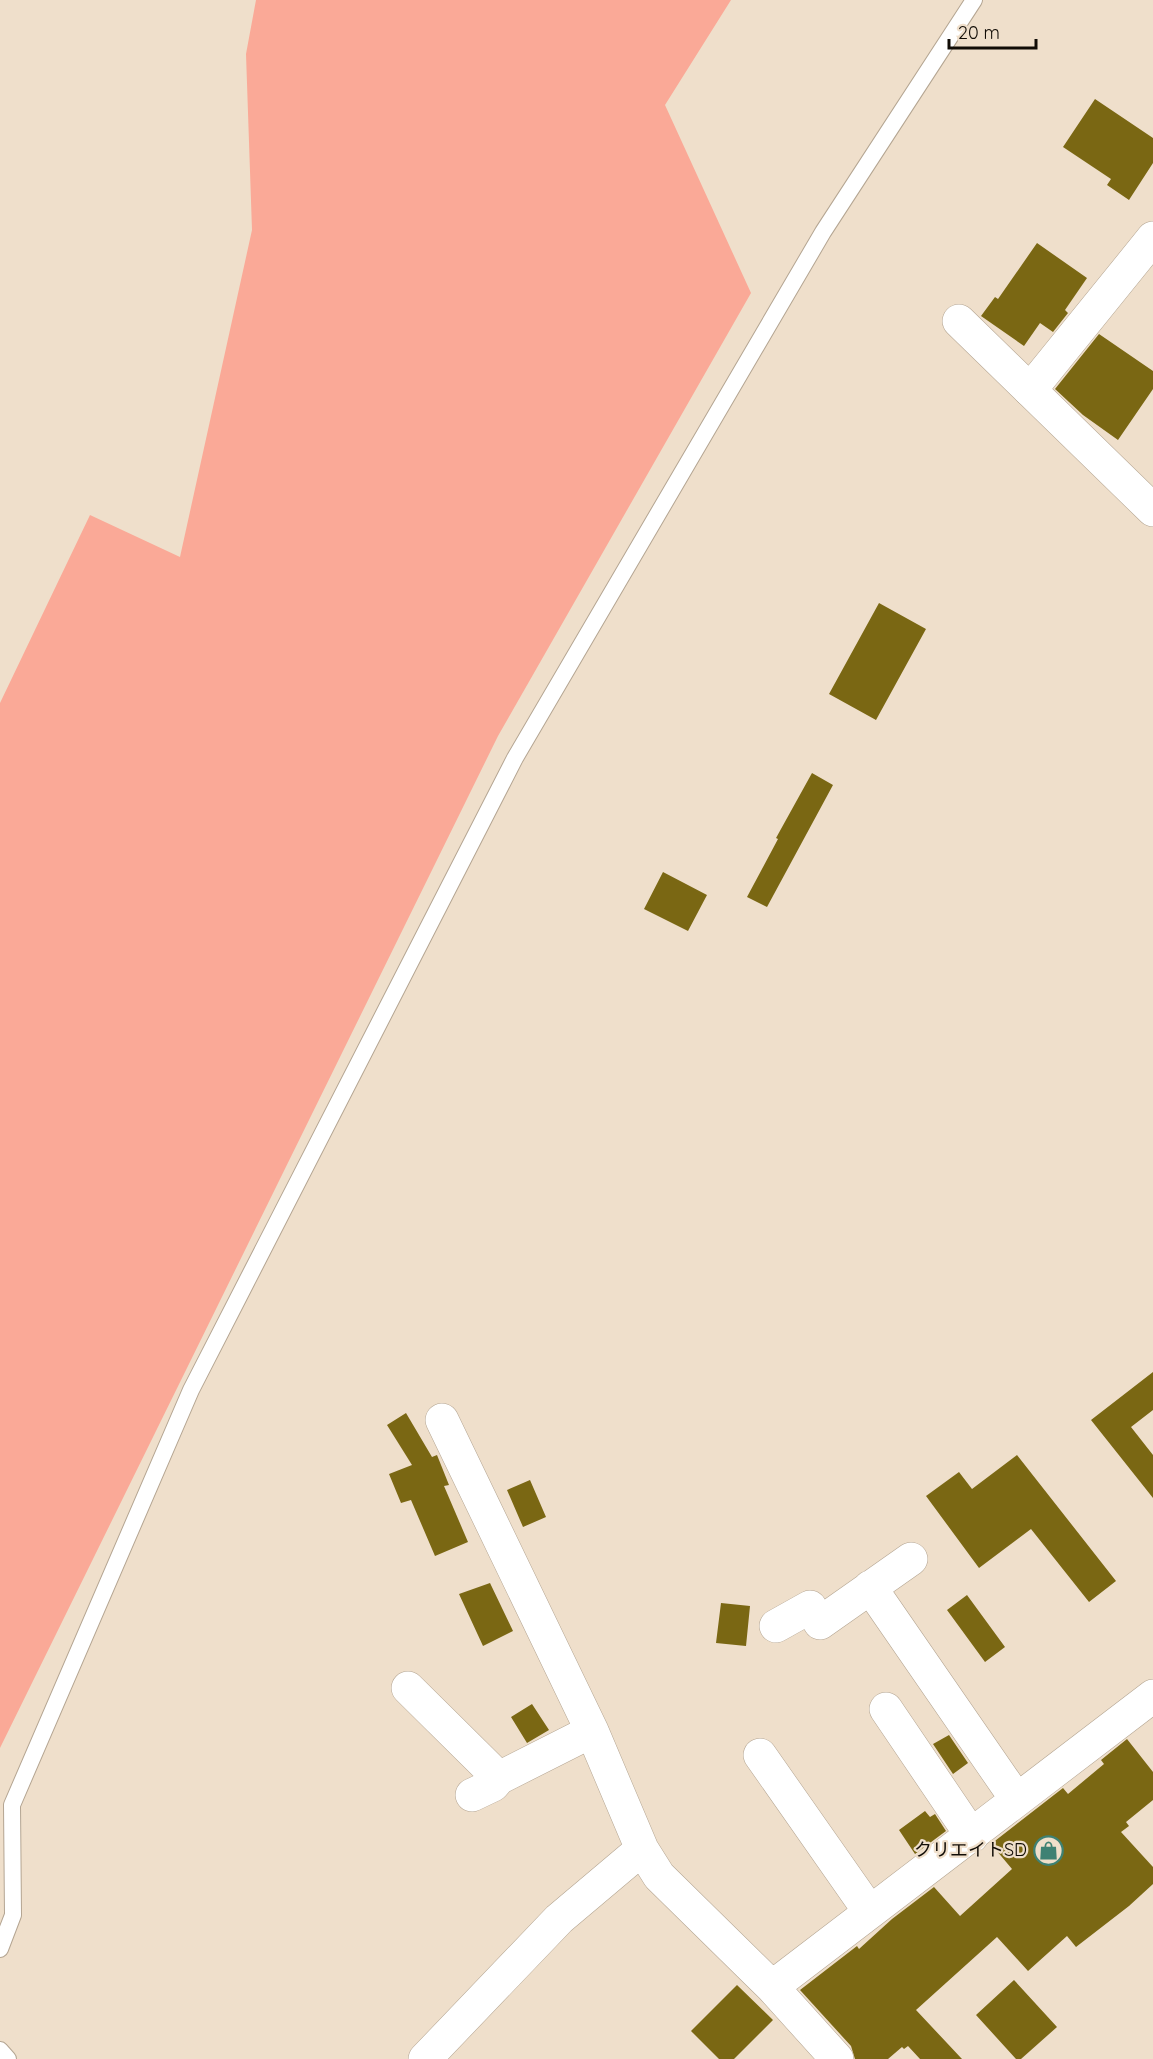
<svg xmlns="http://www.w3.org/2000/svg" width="1153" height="2059" font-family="Quicksand,'Noto Sans JP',sans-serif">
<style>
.green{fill:#faa997}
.building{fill:#7a6713}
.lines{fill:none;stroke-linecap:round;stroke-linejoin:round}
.lane-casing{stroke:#b4a592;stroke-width:18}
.street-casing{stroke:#b4a592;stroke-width:34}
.secondary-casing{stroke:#b4a592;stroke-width:34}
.lane{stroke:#fff;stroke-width:16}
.street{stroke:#fff;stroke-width:33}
.secondary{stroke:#fff;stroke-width:33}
.labels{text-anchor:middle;stroke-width:4.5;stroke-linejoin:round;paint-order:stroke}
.poi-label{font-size:18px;fill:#110c06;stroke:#efdfcb;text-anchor:end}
</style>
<rect width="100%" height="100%" fill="#efdfcb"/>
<path class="green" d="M 256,0 L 731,0 L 665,105 L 751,293 L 498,736 L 0,1748 L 0,703 L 90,515 L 180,557 L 252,230 L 246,54 Z"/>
<path class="building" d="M 1095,99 L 1153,138 L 1153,163 L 1129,200 L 1107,185 L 1111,179 L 1063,147 Z
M 1037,243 L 1087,278 L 1065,310 L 1068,313 L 1053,332 L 1040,323 L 1024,346 L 981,316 L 995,297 L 998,299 Z
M 1099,334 L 1153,371 L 1153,389 L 1118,440 L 1083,415 L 1055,389 Z
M 879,603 L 926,629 L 876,720 L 829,694 Z
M 812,773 L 833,785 L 767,907 L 747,897 L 778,839 L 776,838 Z
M 663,872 L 707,895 L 688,931 L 644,909 Z
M 1153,1372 L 1153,1410 L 1131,1427 L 1153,1455 L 1153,1498 L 1091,1420 Z
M 406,1413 L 432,1457 L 437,1455 L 449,1485 L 444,1486 L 468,1542 L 435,1556 L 411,1500 L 401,1503 L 389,1474 L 412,1465 L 387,1425 Z
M 1017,1455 L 1116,1581 L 1089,1602 L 1031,1529 L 979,1568 L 926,1496 L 959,1472 L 972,1489 Z
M 530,1480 L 546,1517 L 523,1527 L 507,1490 Z
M 490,1583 L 513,1631 L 483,1646 L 459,1594 Z
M 967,1595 L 1005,1647 L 985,1662 L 947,1610 Z
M 721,1603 L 750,1606 L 746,1646 L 716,1643 Z
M 532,1704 L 549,1730 L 527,1743 L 511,1717 Z
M 949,1735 L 968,1763 L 953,1774 L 933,1744 Z
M 1127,1739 L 1153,1772 L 1153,1800 L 1126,1822 L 1129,1826 L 1121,1832 L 1153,1867 L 1153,1884 L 1129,1906 L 1076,1947 L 1067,1936 L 1028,1971 L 997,1937 L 916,2010 L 962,2059 L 920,2059 L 908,2046 L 904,2049 L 902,2047 L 888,2059 L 855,2059 L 851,2046 L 800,1990 L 857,1946 L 859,1949 L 892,1919 L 934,1887 L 960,1916 L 1012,1869 L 991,1844 L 1063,1788 L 1068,1794 L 1104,1764 L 1101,1760 Z
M 925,1811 L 930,1817 L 935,1814 L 946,1831 L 915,1854 L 899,1830 Z
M 1014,1980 L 1057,2027 L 1021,2059 L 1016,2059 L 976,2015 Z
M 737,1985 L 773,2020 L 734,2059 L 719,2059 L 691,2031 Z"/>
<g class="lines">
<defs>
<path id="lane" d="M 0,1949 L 13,1915 L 12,1805 L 191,1390 L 515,758 L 823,232 L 974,0
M 0,2050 L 8,2059"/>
<path id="street" d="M 959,321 L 1153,510
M 442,1420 L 592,1731 L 642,1849
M 870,1587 L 1017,1800
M 776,1626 L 810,1607 L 820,1623 L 911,1559
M 408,1688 L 499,1778 L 592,1731
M 886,1709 L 972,1836
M 760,1755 L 870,1912
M 472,1795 L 493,1785 L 499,1778
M 772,1987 L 1153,1696
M 425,2059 L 559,1919 L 642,1849 L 659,1876 L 772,1987 L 837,2059"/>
<path id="secondary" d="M 1030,390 L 1153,238"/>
</defs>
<use href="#lane" class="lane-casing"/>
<use href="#street" class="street-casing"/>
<use href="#secondary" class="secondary-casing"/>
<use href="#lane" class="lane"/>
<use href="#street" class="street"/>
<use href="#secondary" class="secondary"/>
</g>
<defs>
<symbol id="shop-ring" viewBox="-11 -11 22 22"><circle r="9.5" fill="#efdfcb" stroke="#3e8173" stroke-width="1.5"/><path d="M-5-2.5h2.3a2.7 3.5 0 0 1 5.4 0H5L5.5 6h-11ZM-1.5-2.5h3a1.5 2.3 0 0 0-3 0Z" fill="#3e8173"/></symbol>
</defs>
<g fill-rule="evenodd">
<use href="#shop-ring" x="1032" y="1834" width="33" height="33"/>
</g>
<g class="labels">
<g class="poi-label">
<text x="1027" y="1856">クリエイトSD</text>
</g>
</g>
<path d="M949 39v9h87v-9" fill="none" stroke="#110c06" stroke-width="3"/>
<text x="958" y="39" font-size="18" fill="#110c06" stroke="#efdfcb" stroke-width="4.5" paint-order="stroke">20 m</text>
</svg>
